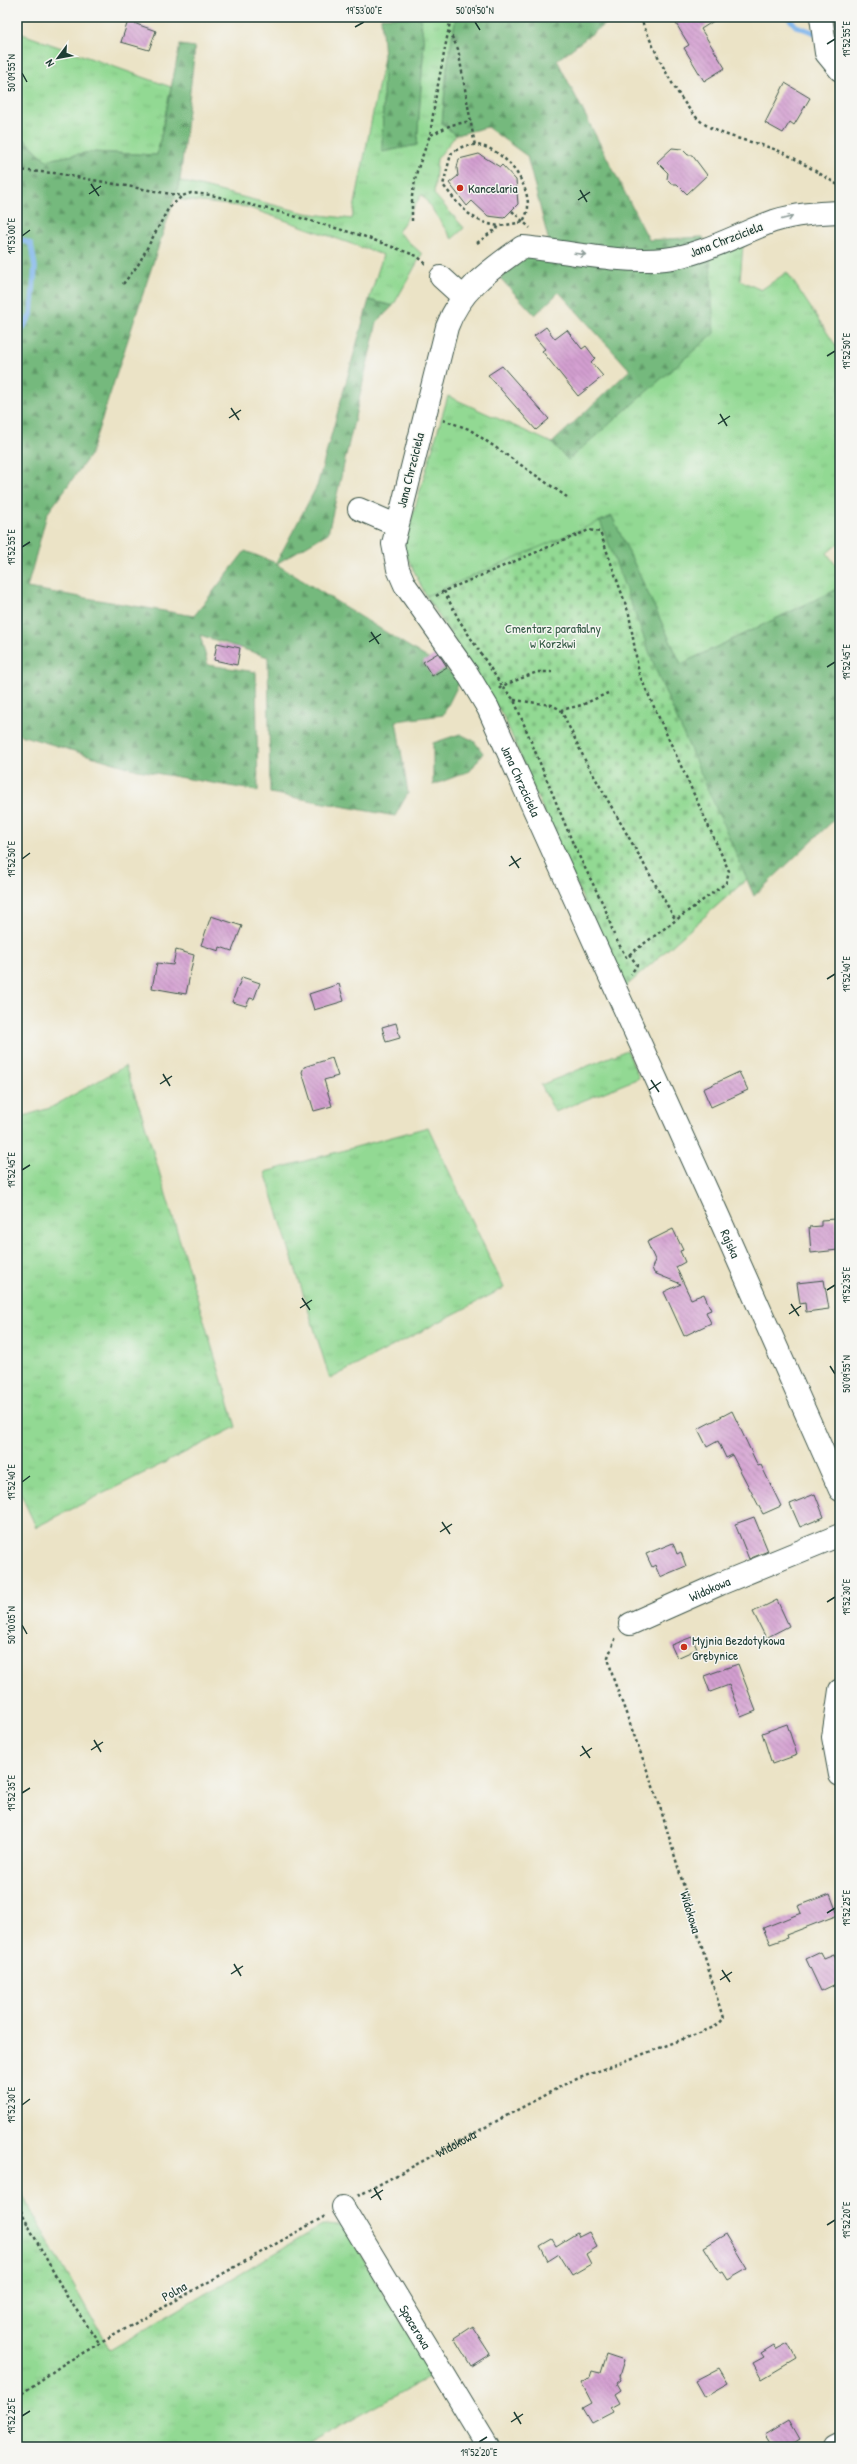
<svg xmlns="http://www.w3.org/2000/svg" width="857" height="2464" font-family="'Patrick Hand',sans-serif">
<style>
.grass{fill:url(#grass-tufts);stroke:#588b64}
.forest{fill:url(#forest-firs);stroke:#4a7b58}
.cemetery{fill:url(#cemetery-stones);stroke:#588b64}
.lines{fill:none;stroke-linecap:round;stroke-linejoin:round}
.stream{stroke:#7cb4ec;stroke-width:5.5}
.building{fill:url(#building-back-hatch)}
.minor-casing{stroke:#3e564a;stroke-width:24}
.path{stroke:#3e564a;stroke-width:2.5;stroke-dasharray:3 3;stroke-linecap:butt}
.minor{stroke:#fff;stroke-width:22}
.oneway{stroke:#8f9e9a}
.ticks{fill:none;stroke:#1f3d34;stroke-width:1.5}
.poi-dot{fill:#c8321e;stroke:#f6f6f2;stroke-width:1.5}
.labels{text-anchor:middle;stroke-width:3;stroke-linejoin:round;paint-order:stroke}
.poi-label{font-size:13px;fill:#1f3d34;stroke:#f6f6f2;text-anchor:start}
.street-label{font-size:13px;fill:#1f3d34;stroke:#f6f6f2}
.park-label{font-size:13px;fill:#365c47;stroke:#f6f6f2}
.neatline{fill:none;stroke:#1f3d34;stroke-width:1.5}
.ticks-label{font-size:10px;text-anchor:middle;fill:#1f3d34}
</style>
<defs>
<pattern id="grass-tufts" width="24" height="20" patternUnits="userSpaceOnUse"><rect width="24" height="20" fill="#92d993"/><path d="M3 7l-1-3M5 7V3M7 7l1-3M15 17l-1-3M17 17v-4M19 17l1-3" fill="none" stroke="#7dbb7f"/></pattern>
<pattern id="forest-firs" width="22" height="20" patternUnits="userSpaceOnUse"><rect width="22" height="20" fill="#75b97d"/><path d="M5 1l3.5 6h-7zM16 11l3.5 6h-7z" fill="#5f9867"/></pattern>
<pattern id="cemetery-stones" width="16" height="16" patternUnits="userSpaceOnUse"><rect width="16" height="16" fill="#92d993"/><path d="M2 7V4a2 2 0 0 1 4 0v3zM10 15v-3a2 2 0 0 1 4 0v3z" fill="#7dbb7f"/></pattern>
<pattern id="building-back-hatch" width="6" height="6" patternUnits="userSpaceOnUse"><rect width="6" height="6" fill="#d39fd0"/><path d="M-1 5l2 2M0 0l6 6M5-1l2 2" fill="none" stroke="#ab83aa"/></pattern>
</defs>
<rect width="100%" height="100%" fill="#f6f6f2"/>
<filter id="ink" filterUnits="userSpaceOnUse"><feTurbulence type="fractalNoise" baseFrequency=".025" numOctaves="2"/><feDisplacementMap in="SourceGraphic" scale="8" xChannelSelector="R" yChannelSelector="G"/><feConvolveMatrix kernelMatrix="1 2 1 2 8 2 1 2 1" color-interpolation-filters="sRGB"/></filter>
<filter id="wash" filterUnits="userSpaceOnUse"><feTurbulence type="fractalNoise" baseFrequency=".012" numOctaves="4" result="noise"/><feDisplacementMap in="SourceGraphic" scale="16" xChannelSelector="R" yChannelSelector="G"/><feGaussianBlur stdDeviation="0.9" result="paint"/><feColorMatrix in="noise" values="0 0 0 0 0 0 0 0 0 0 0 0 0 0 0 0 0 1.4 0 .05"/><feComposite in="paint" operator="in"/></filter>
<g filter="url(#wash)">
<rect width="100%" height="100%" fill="#ebe3c6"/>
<path class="grass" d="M 420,17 L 456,17 L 447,67 L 442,124 L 456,135 L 437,159 L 434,194 L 464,228 L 452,239 L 422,194 L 398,232 L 422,254 L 393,306 L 369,300 L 383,255 L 247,207 L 174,199 L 180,181 L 305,213 L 352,219 L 384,57 L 382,152 L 417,145 L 424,43 Z
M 17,32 L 171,87 L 157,155 L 91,152 L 46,160 L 17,132 Z
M 743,245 L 740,280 L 761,290 L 787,272 L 840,352 L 840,542 L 827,553 L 840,571 L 840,588 L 681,664 L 612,517 L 426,596 L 403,548 L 448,396 L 552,443 L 568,460 L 710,257 Z
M 627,1050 L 639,1078 L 555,1112 L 541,1085 Z
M 125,1066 L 143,1118 L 236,1427 L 36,1527 L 17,1486 L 17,1118 L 50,1108 Z
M 428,1127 L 504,1288 L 330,1379 L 265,1172 Z
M 17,2185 L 110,2350 L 322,2225 L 344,2226 L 433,2375 L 303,2447 L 17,2447 Z"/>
<path class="forest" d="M 381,17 L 420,17 L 424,43 L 417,145 L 382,152 L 384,57 Z
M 456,17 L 614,17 L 557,60 L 649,240 L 703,237 L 710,257 L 714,333 L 568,460 L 552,443 L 630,370 L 559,292 L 535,315 L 500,278 L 528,256 L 552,254 L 527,156 L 487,127 L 456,135 L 442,124 L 447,67 Z
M 180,45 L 195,47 L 180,181 L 90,455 L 47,514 L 27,588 L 194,616 L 245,551 L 276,563 L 317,486 L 369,300 L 393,306 L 377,322 L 328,533 L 276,564 L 461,679 L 443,715 L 396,721 L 408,793 L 395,816 L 270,793 L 268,657 L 200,635 L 208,665 L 256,672 L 258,791 L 138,770 L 17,734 L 17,132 L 46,160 L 91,152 L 157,155 Z
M 612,516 L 681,664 L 840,588 L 840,814 L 754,896 L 659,678 L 600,521 Z
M 460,734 L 474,741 L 483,753 L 470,771 L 433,785 L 433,743 Z"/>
<path class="cemetery" d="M 600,521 L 659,678 L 747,879 L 623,989 L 530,780 L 505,719 L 426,596 Z"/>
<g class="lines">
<path class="stream" d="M 788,17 L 796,26 L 818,34
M 830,39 L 840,43
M 17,238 L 31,244 L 35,267 L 31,315 L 17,337"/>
</g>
<g id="blocks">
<path class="building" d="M 672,17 L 720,17 L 701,29 L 725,68 L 704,81 L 684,48 L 689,45 Z
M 128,21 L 156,31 L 149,50 L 121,42 Z
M 785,83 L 810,98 L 794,125 L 790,122 L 783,133 L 765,123 Z
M 672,148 L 682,149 L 688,155 L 692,155 L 707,175 L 687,194 L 677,184 L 672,184 L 667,179 L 668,173 L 657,162 Z
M 479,154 L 500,167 L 502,165 L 516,180 L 518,204 L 504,218 L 488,216 L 472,201 L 467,206 L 449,183 L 458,176 L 457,168 L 459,159 Z
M 546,327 L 555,339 L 567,330 L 582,349 L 586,346 L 595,358 L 591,362 L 603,376 L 578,396 L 542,351 L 545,349 L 534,336 Z
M 502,366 L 549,419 L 536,430 L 488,375 Z
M 217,643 L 240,648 L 237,665 L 214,660 Z
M 438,653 L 447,667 L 432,676 L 423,662 Z
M 211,916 L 242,926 L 232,951 L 220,947 L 219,951 L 201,945 Z
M 176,950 L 194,955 L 186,994 L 152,988 L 157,963 L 173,965 Z
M 242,977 L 260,983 L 254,999 L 250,998 L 246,1006 L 232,1002 Z
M 339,984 L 344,1001 L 314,1010 L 309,994 Z
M 396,1023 L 400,1038 L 386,1042 L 382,1027 Z
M 332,1058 L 338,1076 L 324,1080 L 332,1106 L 314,1111 L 302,1072 L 304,1067 Z
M 739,1072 L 748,1090 L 711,1107 L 703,1089 Z
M 836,1219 L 838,1250 L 811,1253 L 809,1227 L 821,1226 L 821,1220 Z
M 673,1229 L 683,1250 L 680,1251 L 685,1262 L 676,1267 L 691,1299 L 704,1294 L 711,1310 L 706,1312 L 711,1323 L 684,1336 L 664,1292 L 681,1284 L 654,1273 L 652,1268 L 655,1260 L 647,1242 Z
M 824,1280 L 829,1309 L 806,1312 L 805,1303 L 800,1304 L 797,1283 Z
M 732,1411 L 758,1466 L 761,1465 L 781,1506 L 763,1514 L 732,1455 L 726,1458 L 718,1441 L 707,1447 L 698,1429 Z
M 815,1494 L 824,1517 L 800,1527 L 790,1504 Z
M 754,1517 L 768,1551 L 749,1559 L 735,1524 Z
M 673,1543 L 677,1554 L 681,1552 L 686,1566 L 660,1577 L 655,1565 L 652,1567 L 646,1554 Z
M 777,1600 L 789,1626 L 766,1638 L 753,1612 Z
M 692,1637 L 697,1649 L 677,1658 L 671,1645 Z
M 738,1664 L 756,1711 L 741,1717 L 729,1685 L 710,1692 L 704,1676 Z
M 787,1724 L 797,1755 L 772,1764 L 762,1733 Z
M 830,1894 L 838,1915 L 786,1935 L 787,1938 L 770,1944 L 763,1928 L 801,1913 L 798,1906 Z
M 821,1952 L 824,1958 L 834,1954 L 840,1966 L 840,1982 L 821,1991 L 806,1959 Z
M 589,2232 L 597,2247 L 586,2254 L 591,2264 L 572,2275 L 559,2254 L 548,2261 L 540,2246 L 552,2239 L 556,2246 L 577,2233 L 579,2237 Z
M 726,2234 L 747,2269 L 728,2280 L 723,2272 L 720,2273 L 704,2247 Z
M 472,2326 L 490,2354 L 471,2366 L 454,2338 Z
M 788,2344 L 796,2359 L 762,2379 L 753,2363 L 764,2357 L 761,2353 L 774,2345 L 777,2350 Z
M 606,2354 L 624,2360 L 619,2376 L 621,2380 L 617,2383 L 621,2390 L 615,2394 L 620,2403 L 611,2408 L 613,2412 L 592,2423 L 583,2408 L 592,2403 L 581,2382 L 590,2377 L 592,2371 L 600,2373 Z
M 719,2369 L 728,2384 L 705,2397 L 696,2381 Z
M 789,2420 L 800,2439 L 787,2447 L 774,2447 L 766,2434 Z"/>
</g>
</g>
<g filter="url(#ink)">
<use href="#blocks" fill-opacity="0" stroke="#3e564a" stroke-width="1"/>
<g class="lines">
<defs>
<g id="minor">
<path d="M 821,17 L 826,53 L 840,70"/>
<path id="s2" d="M 840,212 C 817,213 796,214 774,221 C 738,234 703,255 665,259 C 619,264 567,251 522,247 C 490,270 461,289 447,327 L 393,544 L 398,569 L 405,585 L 467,673 L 488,708 L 718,1215 L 840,1490"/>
<path d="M 441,277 L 463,297"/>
<path d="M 359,509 L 396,525"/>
<path id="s3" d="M 630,1624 L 720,1584 L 840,1535"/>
<path d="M 840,1690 L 833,1737 L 840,1775"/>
<path id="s4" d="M 343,2207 L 488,2447"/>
<path d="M 836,2447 L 840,2445"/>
</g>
</defs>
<use href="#minor" class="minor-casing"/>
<g class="path">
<path d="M 640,17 C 653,47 674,94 697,118 C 718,138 753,140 779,151 C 798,159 821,175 840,186"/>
<path d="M 449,31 L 458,49 L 475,146"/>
<path d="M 431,135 L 451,125 L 471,121"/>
<path d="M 17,170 L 54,173 L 182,196"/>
<path d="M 512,211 L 530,228"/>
<path d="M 412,221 L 412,196 L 417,171 L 430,135 L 436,95 L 451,17"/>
<path d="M 477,243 L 500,226 L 523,222 C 525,217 528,212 528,207 C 529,178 496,138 465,146 C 460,147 455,151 451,154 L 443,185 C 460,206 471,223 500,226"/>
<path d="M 123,284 L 138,265 L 168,209 L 182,196 L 191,193 L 211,195 L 276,211 L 363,236 L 417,256 L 427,265"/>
<path d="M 443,420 L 469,429 L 567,497"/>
<path d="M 444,591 L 459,620 L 502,686 L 537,672 L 552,672"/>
<path d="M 436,596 L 444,591 L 589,530 L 600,532 L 629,614 L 639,674 L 729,871 L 726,883 L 626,957 L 616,939"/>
<path d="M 499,689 L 502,686 L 514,700 L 574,846 L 605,908 L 614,935"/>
<path d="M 514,700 L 552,705 L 561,710 L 582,705 L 608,693"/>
<path d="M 561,710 L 585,760 L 675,919"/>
<path d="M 629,954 L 637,965 L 631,974"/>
<path id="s1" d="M 358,2196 L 569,2082 L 702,2032 L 716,2026 L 723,2018 L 658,1800 L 613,1678 L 608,1657 L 616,1637"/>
<path d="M 17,2199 L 22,2214 L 66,2295 L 100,2344"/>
<path d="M 17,2397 L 65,2363 L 327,2215"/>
</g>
<use href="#minor" class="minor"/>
</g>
<defs><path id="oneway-shaft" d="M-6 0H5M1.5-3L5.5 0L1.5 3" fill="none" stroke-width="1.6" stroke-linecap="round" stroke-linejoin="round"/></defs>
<g class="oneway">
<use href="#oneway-shaft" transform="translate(787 218) rotate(-15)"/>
<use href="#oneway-shaft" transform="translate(580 254) rotate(7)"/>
</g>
</g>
<path class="ticks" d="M 475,22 L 480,30M 355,27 L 364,22M 827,44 L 835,39M 22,73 L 27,82M 91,184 L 99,196M 580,190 L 587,202M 89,194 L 101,186M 578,200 L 590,192M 22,236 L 30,230M 827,356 L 835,351M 231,408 L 239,420M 720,414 L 727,426M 229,418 L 241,410M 718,424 L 730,416M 22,547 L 30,542M 371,632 L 379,644M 369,642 L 381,634M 827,667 L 835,662M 511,856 L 519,868M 22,859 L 30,853M 509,866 L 521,858M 827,979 L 835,974M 163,1074 L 170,1086M 651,1080 L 659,1092M 160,1084 L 172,1076M 649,1090 L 661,1082M 22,1170 L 30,1165M 827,1290 L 835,1285M 302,1298 L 310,1310M 791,1304 L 799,1316M 300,1308 L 312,1300M 789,1314 L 801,1306M 830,1366 L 835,1374M 22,1482 L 30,1476M 442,1522 L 450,1534M 440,1532 L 452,1524M 827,1602 L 835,1597M 22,1625 L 27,1634M 94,1740 L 101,1752M 582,1746 L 590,1758M 91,1750 L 103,1742M 580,1756 L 592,1748M 22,1793 L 30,1788M 827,1913 L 835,1908M 234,1964 L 241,1976M 722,1970 L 730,1982M 231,1974 L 243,1966M 720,1980 L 732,1972M 22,2105 L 30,2099M 374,2188 L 381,2200M 371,2198 L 383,2190M 827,2225 L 835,2220M 514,2412 L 521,2424M 22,2416 L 30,2411M 511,2422 L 523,2414M 479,2442 L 487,2437"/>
<g class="poi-dot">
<circle cx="460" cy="188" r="4"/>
<circle cx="684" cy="1647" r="4"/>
</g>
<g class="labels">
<g class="poi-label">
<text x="468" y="193">Kancelaria</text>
<text x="692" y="1645">Myjnia Bezdotykowa<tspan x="692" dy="15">Grębynice</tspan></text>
</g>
<g class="street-label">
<text transform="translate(726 239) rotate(-21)" y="5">Jana Chrzciciela</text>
<text transform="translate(410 470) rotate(-76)" y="5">Jana Chrzciciela</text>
<text dy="5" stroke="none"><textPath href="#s2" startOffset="933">Jana Chrzciciela</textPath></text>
<text dy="5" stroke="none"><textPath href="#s2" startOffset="1441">Rajska</textPath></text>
<text dy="5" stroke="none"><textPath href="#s3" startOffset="87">Widokowa</textPath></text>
<text transform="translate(691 1912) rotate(73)" y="5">Widokowa</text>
<text dy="5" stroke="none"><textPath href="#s1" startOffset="111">Widokowa</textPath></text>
<text transform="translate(174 2291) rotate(-29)" y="5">Polna</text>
<text dy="5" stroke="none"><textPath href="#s4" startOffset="140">Spacerowa</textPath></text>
</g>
<g class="park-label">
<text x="553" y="633">Cmentarz parafialny<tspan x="553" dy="15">w Korzkwi</tspan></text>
</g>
</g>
<rect width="857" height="2464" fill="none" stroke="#f6f6f2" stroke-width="44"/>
<g transform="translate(58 58) rotate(238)" stroke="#f6f6f2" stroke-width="3" paint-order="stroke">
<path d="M0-3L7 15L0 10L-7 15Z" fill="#1f3d34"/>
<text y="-6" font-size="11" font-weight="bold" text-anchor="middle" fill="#1f3d34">N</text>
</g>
<rect x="22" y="22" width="813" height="2420" class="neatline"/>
<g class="ticks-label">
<text x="364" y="14">19°53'00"E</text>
<text x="475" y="14">50°09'50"N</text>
<text transform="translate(846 39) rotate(-90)" y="4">19°52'55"E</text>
<text transform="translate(11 73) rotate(-90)" y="4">50°09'55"N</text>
<text transform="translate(11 236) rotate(-90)" y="4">19°53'00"E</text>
<text transform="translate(846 351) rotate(-90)" y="4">19°52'50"E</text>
<text transform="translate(11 547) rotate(-90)" y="4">19°52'55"E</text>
<text transform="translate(846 662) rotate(-90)" y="4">19°52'45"E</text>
<text transform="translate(11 859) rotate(-90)" y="4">19°52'50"E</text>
<text transform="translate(846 974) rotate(-90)" y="4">19°52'40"E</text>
<text transform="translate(11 1170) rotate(-90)" y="4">19°52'45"E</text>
<text transform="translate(846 1285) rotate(-90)" y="4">19°52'35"E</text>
<text transform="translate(846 1374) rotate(-90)" y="4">50°09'55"N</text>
<text transform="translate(11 1482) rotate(-90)" y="4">19°52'40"E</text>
<text transform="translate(846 1597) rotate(-90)" y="4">19°52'30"E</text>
<text transform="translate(11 1625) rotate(-90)" y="4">50°10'05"N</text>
<text transform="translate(11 1793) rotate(-90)" y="4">19°52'35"E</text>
<text transform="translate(846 1908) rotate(-90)" y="4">19°52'25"E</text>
<text transform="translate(11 2105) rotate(-90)" y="4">19°52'30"E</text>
<text transform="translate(846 2220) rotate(-90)" y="4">19°52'20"E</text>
<text transform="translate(11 2416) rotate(-90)" y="4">19°52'25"E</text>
<text x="479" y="2456">19°52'20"E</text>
</g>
</svg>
